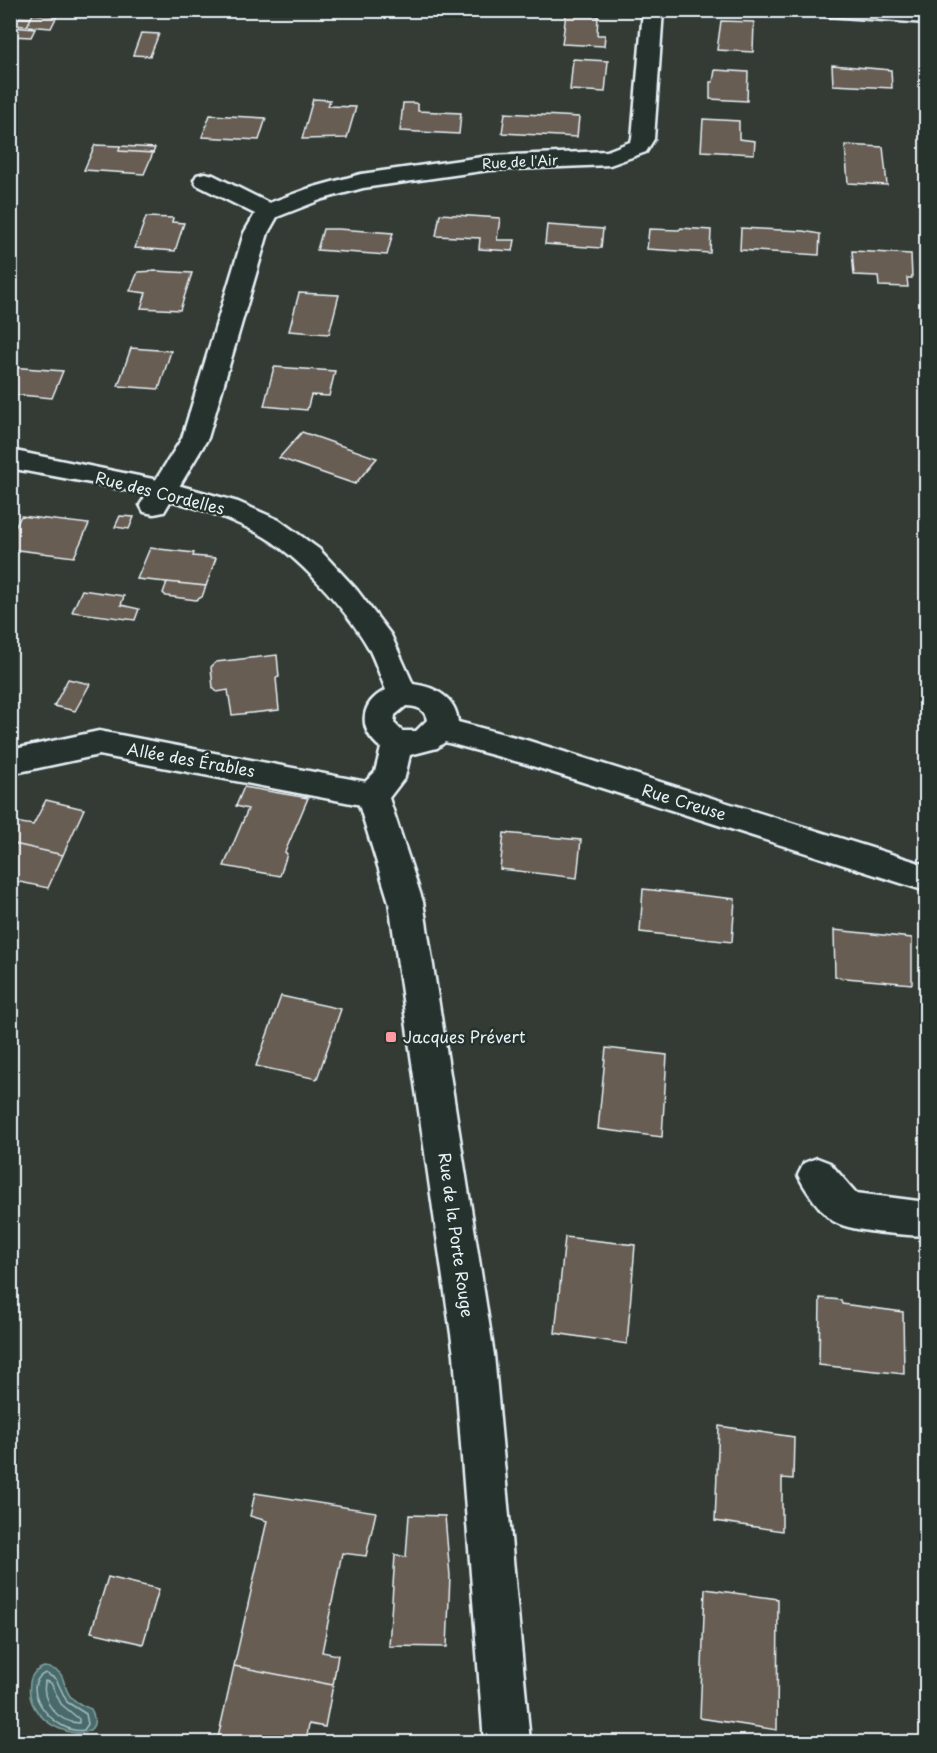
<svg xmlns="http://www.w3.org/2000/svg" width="937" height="1753" font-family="'Playpen Sans',sans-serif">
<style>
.water{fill:#476b6a;stroke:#87a1a3;stroke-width:1.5}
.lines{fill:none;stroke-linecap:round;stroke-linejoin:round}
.shore{stroke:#a8bbbf;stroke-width:1.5}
.building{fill:#675d52;stroke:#e8f1f8;stroke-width:1.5}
.minor-casing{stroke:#e8f1f8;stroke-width:5}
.tertiary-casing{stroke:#e8f1f8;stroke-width:5}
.minor{fill:#26332d;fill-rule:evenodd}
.tertiary{fill:#26332d;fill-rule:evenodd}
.poi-dot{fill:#ff9aa2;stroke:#26332d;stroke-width:2}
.labels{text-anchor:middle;stroke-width:5;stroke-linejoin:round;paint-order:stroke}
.far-street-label{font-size:14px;fill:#e8f1f8;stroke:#26332d}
.street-label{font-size:16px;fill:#e8f1f8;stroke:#26332d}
.poi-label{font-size:16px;fill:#e8f1f8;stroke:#26332d;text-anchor:start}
</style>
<rect width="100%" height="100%" fill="#333b34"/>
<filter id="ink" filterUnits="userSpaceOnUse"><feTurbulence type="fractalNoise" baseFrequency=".0167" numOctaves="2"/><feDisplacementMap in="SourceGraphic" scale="12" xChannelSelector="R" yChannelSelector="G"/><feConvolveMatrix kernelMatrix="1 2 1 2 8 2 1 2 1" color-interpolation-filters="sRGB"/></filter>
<g filter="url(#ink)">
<path class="water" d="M 44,1667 C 68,1670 60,1681 70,1696 C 75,1703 84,1706 91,1709 C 112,1753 22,1732 30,1683 C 31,1674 36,1670 44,1667 Z"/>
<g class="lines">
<path class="shore" d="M 45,1673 L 56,1679 L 67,1702 L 86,1714 L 88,1724 L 84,1730 C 57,1736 16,1688 45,1673 Z
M 45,1681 L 51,1683 L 61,1704 L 79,1719 L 79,1723 C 58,1722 41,1703 45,1681 Z"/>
</g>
<path class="building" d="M 33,14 L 57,16 L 51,28 L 27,26 Z
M 566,14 L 598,16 L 597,35 L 605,35 L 604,46 L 562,44 Z
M 10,17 L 31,18 L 27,26 L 10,25 Z
M 721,21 L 754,22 L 753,52 L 717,50 Z
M 10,27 L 13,27 L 35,29 L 31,37 L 10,36 Z
M 141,33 L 159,34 L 150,56 L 133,55 Z
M 573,59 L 608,61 L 605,92 L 570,90 Z
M 832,65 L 891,70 L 892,88 L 833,85 Z
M 715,70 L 748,72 L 747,101 L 710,99 L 710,82 L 713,82 Z
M 313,99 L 330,100 L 328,106 L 356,107 L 347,138 L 302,139 Z
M 403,103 L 415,103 L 418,105 L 418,111 L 461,113 L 459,134 L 400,131 Z
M 505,113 L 579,117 L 577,137 L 502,133 Z
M 210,115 L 266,118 L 259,140 L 202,137 Z
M 703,119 L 739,121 L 739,139 L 755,141 L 754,154 L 701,151 Z
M 95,145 L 120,146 L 119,151 L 153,153 L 144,174 L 84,170 Z
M 845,145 L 883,147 L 887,185 L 848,183 Z
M 120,146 L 155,148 L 153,153 L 119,151 Z
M 440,214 L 500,218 L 497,240 L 515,240 L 513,251 L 479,249 L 480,238 L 436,236 Z
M 146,217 L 173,218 L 172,222 L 184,223 L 175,251 L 135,248 Z
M 547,225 L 603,229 L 601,248 L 545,244 Z
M 681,228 L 711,230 L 710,253 L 647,249 L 649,229 L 679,230 Z
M 741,228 L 803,231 L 820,234 L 819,255 L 740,250 Z
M 323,229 L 338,229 L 393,233 L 387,255 L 317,250 Z
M 852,251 L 911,254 L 912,278 L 907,278 L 908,287 L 879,286 L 878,276 L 854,275 Z
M 156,271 L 192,273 L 180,310 L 141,308 L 146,293 L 130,291 L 138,272 Z
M 299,293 L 339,295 L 329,334 L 289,331 Z
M 131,348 L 171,351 L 159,389 L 118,386 Z
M 10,367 L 63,371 L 52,398 L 10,394 Z
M 274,367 L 335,371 L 329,396 L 311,395 L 307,410 L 264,406 Z
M 302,432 L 377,458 L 355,484 L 279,458 Z
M 21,516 L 89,524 L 74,557 L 10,549 L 10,537 Z
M 120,516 L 134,517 L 129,529 L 115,527 Z
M 150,548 L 194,553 L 193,556 L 216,558 L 206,586 L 137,579 Z
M 167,582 L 206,586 L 202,597 L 196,600 L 166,596 L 163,593 Z
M 82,590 L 124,596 L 121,605 L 139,609 L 135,620 L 72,612 Z
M 277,655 L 279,677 L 276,678 L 279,710 L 232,715 L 228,690 L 217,692 L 213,688 L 211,667 L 216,662 Z
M 68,679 L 90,684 L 75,711 L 54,706 Z
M 244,787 L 308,798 L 285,852 L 287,854 L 280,876 L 224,866 L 248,809 L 236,806 Z
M 46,800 L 84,809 L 63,855 L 10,843 L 10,830 L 15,822 L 33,825 Z
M 504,833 L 581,840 L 577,878 L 500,869 Z
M 10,843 L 63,855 L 48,888 L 10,880 Z
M 643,889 L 735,899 L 732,942 L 640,932 Z
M 834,930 L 912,938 L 912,984 L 835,977 Z
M 281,996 L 341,1009 L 317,1079 L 256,1066 Z
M 606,1048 L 667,1055 L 662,1137 L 598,1129 Z
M 565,1237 L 635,1245 L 627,1344 L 555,1333 Z
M 820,1298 L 841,1300 L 842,1304 L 903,1312 L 904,1374 L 819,1365 Z
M 719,1426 L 794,1437 L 793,1479 L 782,1478 L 782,1531 L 715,1521 Z
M 255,1493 L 376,1512 L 366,1556 L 342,1553 L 322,1652 L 338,1655 L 333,1685 L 234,1666 L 267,1521 L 250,1516 Z
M 409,1515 L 445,1516 L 450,1576 L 447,1647 L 389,1646 L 395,1555 L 406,1557 Z
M 108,1577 L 159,1589 L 143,1644 L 91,1632 Z
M 705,1589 L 778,1599 L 777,1730 L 700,1718 Z
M 234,1666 L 333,1685 L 325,1727 L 309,1724 L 306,1742 L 217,1742 Z"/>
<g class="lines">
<defs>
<path id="minor" d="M 643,10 L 663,10 L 654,139 L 646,152 L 610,165 L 489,170 L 363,188 L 323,199 L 277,217 L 268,233 L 208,438 L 164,512 L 154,514 L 144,512 L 140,505 L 182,438 L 244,233 L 255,214 L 197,185 L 194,180 L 197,175 L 205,173 L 213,175 L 269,203 L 307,189 L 361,174 L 489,156 L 607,151 L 630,142 L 632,139 Z
M 99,731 L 372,783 L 383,786 L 388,795 L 383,804 L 372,807 L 99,755 L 10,774 L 10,750 Z
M 817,1158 L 830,1163 L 856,1193 L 926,1202 L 926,1236 C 905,1235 853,1232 835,1222 C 823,1216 804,1188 798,1175 L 804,1163 Z"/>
<path id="tertiary" d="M 817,10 L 926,11 L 926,23 L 827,16 L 820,14 Z
M 10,450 L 163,481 L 238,502 L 279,520 L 319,549 L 356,589 L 391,635 L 413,684 C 436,687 456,698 458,722 L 526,740 L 926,865 L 926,891 L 526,764 L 445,742 L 437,748 L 410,755 L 405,777 L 389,798 L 423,902 L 494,1355 L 530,1742 L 484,1742 L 454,1355 L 389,902 L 356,795 L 361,786 L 375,772 L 381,748 C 358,730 359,703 386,690 C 380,676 375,660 368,647 C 347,610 296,553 258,533 C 185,495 91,484 10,468 ZM 406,706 C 417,706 425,709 427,720 L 416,731 L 402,731 L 394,723 L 395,715 Z"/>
</defs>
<use href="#minor" class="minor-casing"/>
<use href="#tertiary" class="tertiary-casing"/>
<use href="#minor" class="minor"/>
<use href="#tertiary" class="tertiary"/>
</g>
</g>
<rect class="poi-dot" x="385" y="1031" width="12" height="12" rx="3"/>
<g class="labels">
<g class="far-street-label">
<text transform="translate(520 162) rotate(-3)" y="5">Rue de l'Air</text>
</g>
<g class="street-label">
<text transform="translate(160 493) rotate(14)" y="6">Rue des Cordelles</text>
<text transform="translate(191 760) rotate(10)" y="6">Allée des Érables</text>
<text transform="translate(684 802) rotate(17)" y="6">Rue Creuse</text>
<text transform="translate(456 1235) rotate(82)" y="6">Rue de la Porte Rouge</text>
</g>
<g class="poi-label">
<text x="403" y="1043">Jacques Prévert</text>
</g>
</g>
<rect width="937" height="1753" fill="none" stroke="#26332d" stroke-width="36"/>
<rect x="18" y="18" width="901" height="1717" fill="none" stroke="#e8f1f8" stroke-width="2" filter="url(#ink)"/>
</svg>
